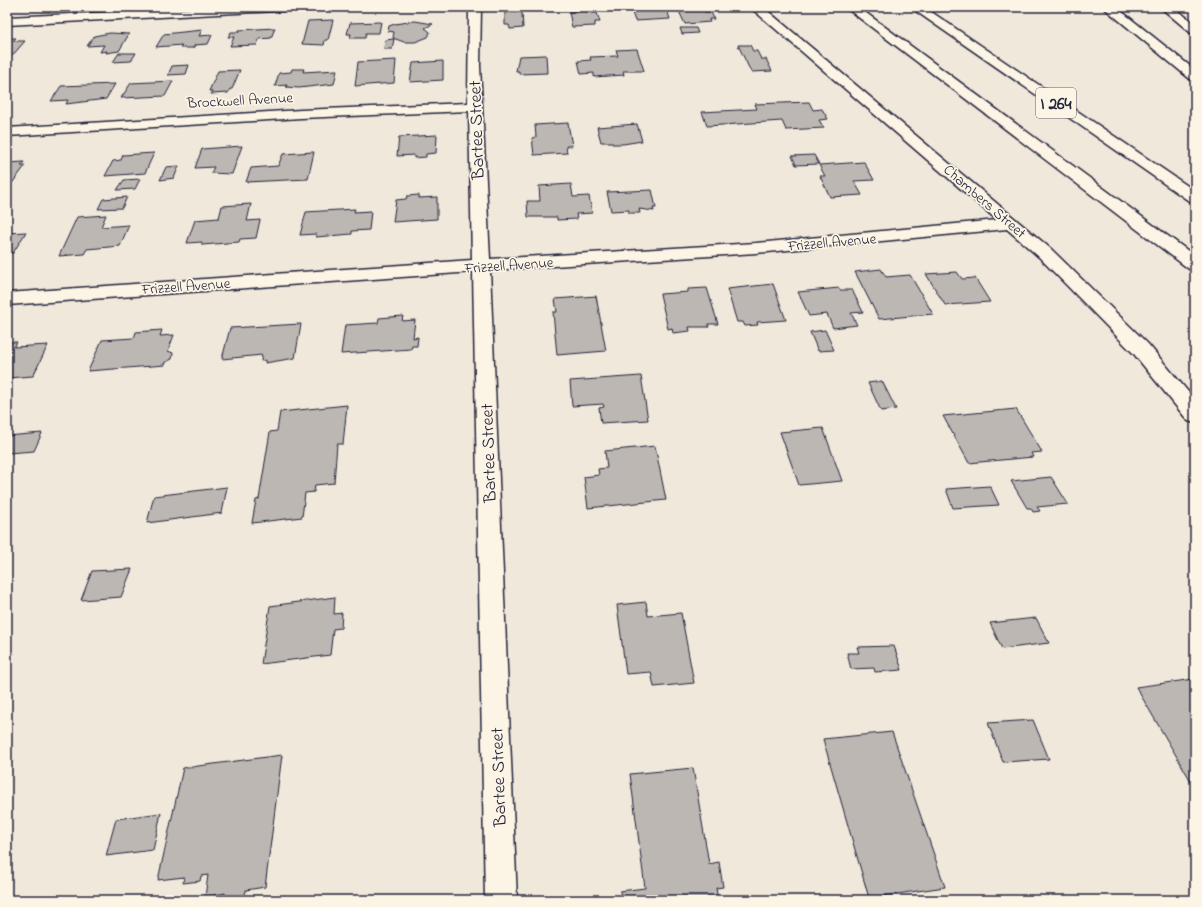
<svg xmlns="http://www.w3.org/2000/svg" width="1202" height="907" font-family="'Indie Flower',sans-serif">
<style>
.building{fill:#bcb7b3;stroke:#22223b}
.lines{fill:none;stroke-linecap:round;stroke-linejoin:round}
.street-casing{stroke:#22223b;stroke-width:3}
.highway-casing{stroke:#22223b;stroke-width:3}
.street{fill:#fcf5e5;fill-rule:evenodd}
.highway{fill:#fcf5e5;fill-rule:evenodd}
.labels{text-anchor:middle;stroke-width:3.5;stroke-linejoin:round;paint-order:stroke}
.far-street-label{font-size:15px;fill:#22223b;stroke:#fcf5e5}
.shield{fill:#fcf5e5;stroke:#63616e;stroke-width:1}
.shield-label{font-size:17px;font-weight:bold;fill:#22223b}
.street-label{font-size:18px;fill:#22223b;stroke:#fcf5e5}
</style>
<rect width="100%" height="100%" fill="#efe8db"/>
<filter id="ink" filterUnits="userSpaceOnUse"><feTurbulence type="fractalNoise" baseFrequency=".025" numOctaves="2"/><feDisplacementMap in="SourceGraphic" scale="8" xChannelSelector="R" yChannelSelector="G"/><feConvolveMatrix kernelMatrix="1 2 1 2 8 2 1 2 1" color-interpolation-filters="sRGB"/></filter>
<g filter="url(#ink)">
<path class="building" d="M 666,7 L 670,19 L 635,21 L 631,10 L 638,10 L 638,8 Z
M 677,7 L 703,7 L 705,12 L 711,12 L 714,19 L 709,19 L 710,22 L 685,24 Z
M 592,10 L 592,13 L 597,13 L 600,22 L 595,22 L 595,26 L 572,27 L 569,12 Z
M 519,11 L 522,13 L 523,28 L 510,29 L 509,25 L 505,25 L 505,12 Z
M 333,20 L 328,40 L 325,40 L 324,45 L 302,44 L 308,21 Z
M 415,21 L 433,24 L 425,28 L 430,32 L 428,37 L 415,42 L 404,42 L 393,38 L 394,32 L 388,31 L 389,26 L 395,24 Z
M 381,22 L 379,33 L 366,33 L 365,38 L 350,38 L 351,34 L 347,34 L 350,23 Z
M 275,28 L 271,38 L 259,39 L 257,45 L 230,46 L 234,37 L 228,37 L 231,32 L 238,32 L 239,30 Z
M 680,28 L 696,28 L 698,33 L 682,34 Z
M 202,30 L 199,36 L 212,35 L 208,44 L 195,45 L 193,48 L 180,48 L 182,45 L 156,47 L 164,34 Z
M 110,33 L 129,34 L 119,51 L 106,53 L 107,51 L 100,52 L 104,45 L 87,46 L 94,36 Z
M 7,38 L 16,38 L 13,41 L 25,41 L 11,57 L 7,57 Z
M 394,39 L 392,49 L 384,49 L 385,40 Z
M 738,45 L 750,45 L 753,51 L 757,51 L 761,59 L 766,59 L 772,71 L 751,72 Z
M 637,49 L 644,71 L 623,71 L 624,75 L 594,77 L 594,73 L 581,74 L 578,61 L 591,60 L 590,57 L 618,56 L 616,50 Z
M 119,53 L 136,53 L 131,61 L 113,62 Z
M 546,55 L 547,73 L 519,74 L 519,71 L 516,71 L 519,56 Z
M 396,60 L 394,83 L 355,86 L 358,62 Z
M 443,61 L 443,80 L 410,82 L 413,63 Z
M 189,65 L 186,74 L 168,75 L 172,66 Z
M 292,69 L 304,69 L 303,72 L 337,70 L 334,84 L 299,88 L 286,87 L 287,85 L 275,86 L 279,73 L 291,72 Z
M 240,70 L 232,89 L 230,89 L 228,93 L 211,94 L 212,91 L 209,91 L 218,71 Z
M 173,81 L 165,96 L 121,98 L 131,83 Z
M 115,84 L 106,99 L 66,104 L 68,100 L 51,101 L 61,86 Z
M 809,102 L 813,110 L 822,109 L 828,119 L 819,120 L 824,128 L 786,130 L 782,121 L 707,126 L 702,112 L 757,109 L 755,104 Z
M 568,123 L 572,146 L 566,146 L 567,153 L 534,155 L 532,138 L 536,137 L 535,125 Z
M 637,124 L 642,141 L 623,144 L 612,144 L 612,142 L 601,142 L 597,127 Z
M 437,135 L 436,153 L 426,154 L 426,157 L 414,158 L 414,155 L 397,156 L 399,137 Z
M 242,146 L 232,174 L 211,173 L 214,167 L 195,168 L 202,149 Z
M 314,152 L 308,179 L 246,182 L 251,168 L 278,166 L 283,154 Z
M 154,153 L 145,173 L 105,176 L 113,161 L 121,160 L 123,155 Z
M 814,155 L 819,164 L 796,165 L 792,156 Z
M 24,162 L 21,166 L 25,166 L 7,190 L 7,163 Z
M 864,162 L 874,180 L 854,181 L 862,195 L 830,197 L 820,176 L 825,176 L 819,165 Z
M 179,166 L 174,178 L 160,180 L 166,167 Z
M 140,179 L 135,189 L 117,190 L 124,180 Z
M 571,184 L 573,197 L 589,196 L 592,213 L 576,214 L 577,219 L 557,220 L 557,217 L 528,217 L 527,201 L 540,201 L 539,186 Z
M 652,190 L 656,208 L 653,208 L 654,211 L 639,209 L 640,213 L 629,213 L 629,210 L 611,211 L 607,192 Z
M 419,195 L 419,198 L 437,197 L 437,219 L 393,222 L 396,200 L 406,199 L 407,196 Z
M 127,197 L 122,208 L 98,209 L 103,199 Z
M 251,204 L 247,221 L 260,220 L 256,238 L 240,239 L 239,242 L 202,245 L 202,242 L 187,243 L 195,220 L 219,218 L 222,206 Z
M 355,209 L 354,212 L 371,211 L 369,230 L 352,231 L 352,234 L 316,237 L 316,234 L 300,235 L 306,212 Z
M 106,215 L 101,227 L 129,225 L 120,246 L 87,249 L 84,254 L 59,256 L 77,217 Z
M 26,232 L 13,253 L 7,253 L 7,233 Z
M 881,269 L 886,277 L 910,275 L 933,314 L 879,319 L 855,272 Z
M 957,272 L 962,279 L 975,278 L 990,302 L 945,305 L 926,274 Z
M 773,284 L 786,320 L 757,322 L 758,325 L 745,326 L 743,322 L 737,322 L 727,289 Z
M 707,288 L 718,324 L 708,324 L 709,327 L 689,327 L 690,331 L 673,333 L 672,328 L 668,329 L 660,294 L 688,292 L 688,289 Z
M 839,288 L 840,290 L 852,290 L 863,312 L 851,313 L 857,325 L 833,328 L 827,314 L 809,316 L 798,292 Z
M 596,296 L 606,351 L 557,355 L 553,312 L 557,312 L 555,299 Z
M 403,316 L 402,321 L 415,320 L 413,338 L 418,337 L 417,346 L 412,346 L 411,349 L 341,354 L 345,325 L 378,323 L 379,318 Z
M 301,324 L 295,358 L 265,363 L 266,360 L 261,361 L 262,355 L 222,359 L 230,328 Z
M 162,330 L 160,336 L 174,335 L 168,351 L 173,353 L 172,359 L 164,363 L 165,365 L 88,371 L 102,340 L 134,338 L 136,332 Z
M 825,330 L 834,350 L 818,351 L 810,332 Z
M 7,342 L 17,342 L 14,347 L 48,345 L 33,376 L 7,378 Z
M 641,376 L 648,420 L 601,423 L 599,408 L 604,407 L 603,404 L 572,406 L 570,381 Z
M 882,381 L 896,409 L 881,411 L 868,383 Z
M 347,405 L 343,444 L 337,444 L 334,483 L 315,485 L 314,492 L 305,493 L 302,517 L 252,523 L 256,500 L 259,499 L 270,432 L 277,431 L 280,412 Z
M 1016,409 L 1042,452 L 1031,453 L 1033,457 L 969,463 L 943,416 Z
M 823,428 L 842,481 L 799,485 L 780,432 Z
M 42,433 L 34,451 L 8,453 L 7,436 Z
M 655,446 L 666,500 L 588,508 L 584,477 L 599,475 L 598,469 L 607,468 L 605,451 Z
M 1051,477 L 1068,504 L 1037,507 L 1040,511 L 1033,512 L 1031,508 L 1027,508 L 1011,481 Z
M 990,486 L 999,505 L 953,508 L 946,489 Z
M 227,487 L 222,513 L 147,523 L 154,496 Z
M 132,569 L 121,597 L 81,600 L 92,571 Z
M 335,597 L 334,614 L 342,613 L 341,628 L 333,629 L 330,655 L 261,664 L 270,606 Z
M 646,602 L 648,616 L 681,613 L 694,683 L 654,687 L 651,672 L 626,674 L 617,605 Z
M 1036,618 L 1049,643 L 1002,649 L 990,623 Z
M 894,646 L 902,670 L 875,672 L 874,668 L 851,669 L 847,653 L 859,653 L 857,647 Z
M 1194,679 L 1195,682 L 1195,788 L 1136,687 Z
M 1033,720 L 1049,759 L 1003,762 L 988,723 Z
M 892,732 L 945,887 L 869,898 L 823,739 Z
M 282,755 L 265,887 L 246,890 L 244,900 L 224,900 L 225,893 L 205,897 L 208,875 L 201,876 L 200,881 L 183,883 L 184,877 L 158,880 L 183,768 Z
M 693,768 L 709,864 L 719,862 L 723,887 L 716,888 L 718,900 L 621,900 L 620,891 L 645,888 L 630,774 Z
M 161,813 L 153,850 L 106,856 L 116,819 Z"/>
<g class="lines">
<defs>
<path id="street" d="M 224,7 L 302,7 L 296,10 L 7,25 L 7,17 Z
M 469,7 L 481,7 L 480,66 L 490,259 L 756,243 L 997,220 L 750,7 L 763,7 L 1051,249 L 1148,344 L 1195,400 L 1195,423 L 1188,421 L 1134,354 L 1039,257 L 1007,229 L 756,253 L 490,270 L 517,900 L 485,900 L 473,272 L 7,305 L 7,293 L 472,260 L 469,111 L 301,118 L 7,136 L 7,128 L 301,110 L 468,103 Z"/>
<path id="highway" d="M 845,7 L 858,7 L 1195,256 L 1195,271 L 1189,269 Z
M 910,7 L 924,7 L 1195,191 L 1195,203 L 1189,201 Z
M 1103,7 L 1116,7 L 1195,70 L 1195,80 L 1190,79 Z
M 1160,7 L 1173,7 L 1195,24 L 1195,34 L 1191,33 Z"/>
</defs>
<use href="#street" class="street-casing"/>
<use href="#highway" class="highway-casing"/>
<use href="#street" class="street"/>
<use href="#highway" class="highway"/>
</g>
</g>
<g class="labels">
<g class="far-street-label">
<text transform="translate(240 100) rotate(-3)" y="5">Brockwell Avenue</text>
<text transform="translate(985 201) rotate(41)" y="5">Chambers Street</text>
<text transform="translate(832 242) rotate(-5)" y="5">Frizzell Avenue</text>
<text transform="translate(509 265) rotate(-4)" y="5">Frizzell Avenue</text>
<text transform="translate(186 286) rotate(-4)" y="5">Frizzell Avenue</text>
</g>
<rect class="shield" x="1036" y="88" width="40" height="30" rx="3"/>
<g class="shield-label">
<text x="1056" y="109">I 264</text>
</g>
<g class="street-label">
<text transform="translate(476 130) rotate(-92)" y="6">Bartee Street</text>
<text transform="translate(488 453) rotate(-92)" y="6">Bartee Street</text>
<text transform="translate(498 777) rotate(-92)" y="6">Bartee Street</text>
</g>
</g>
<rect width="1202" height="907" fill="none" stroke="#fcf5e5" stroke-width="24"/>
<rect x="12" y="12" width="1178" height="883" fill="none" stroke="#22223b" stroke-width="1.5" filter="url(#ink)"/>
</svg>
